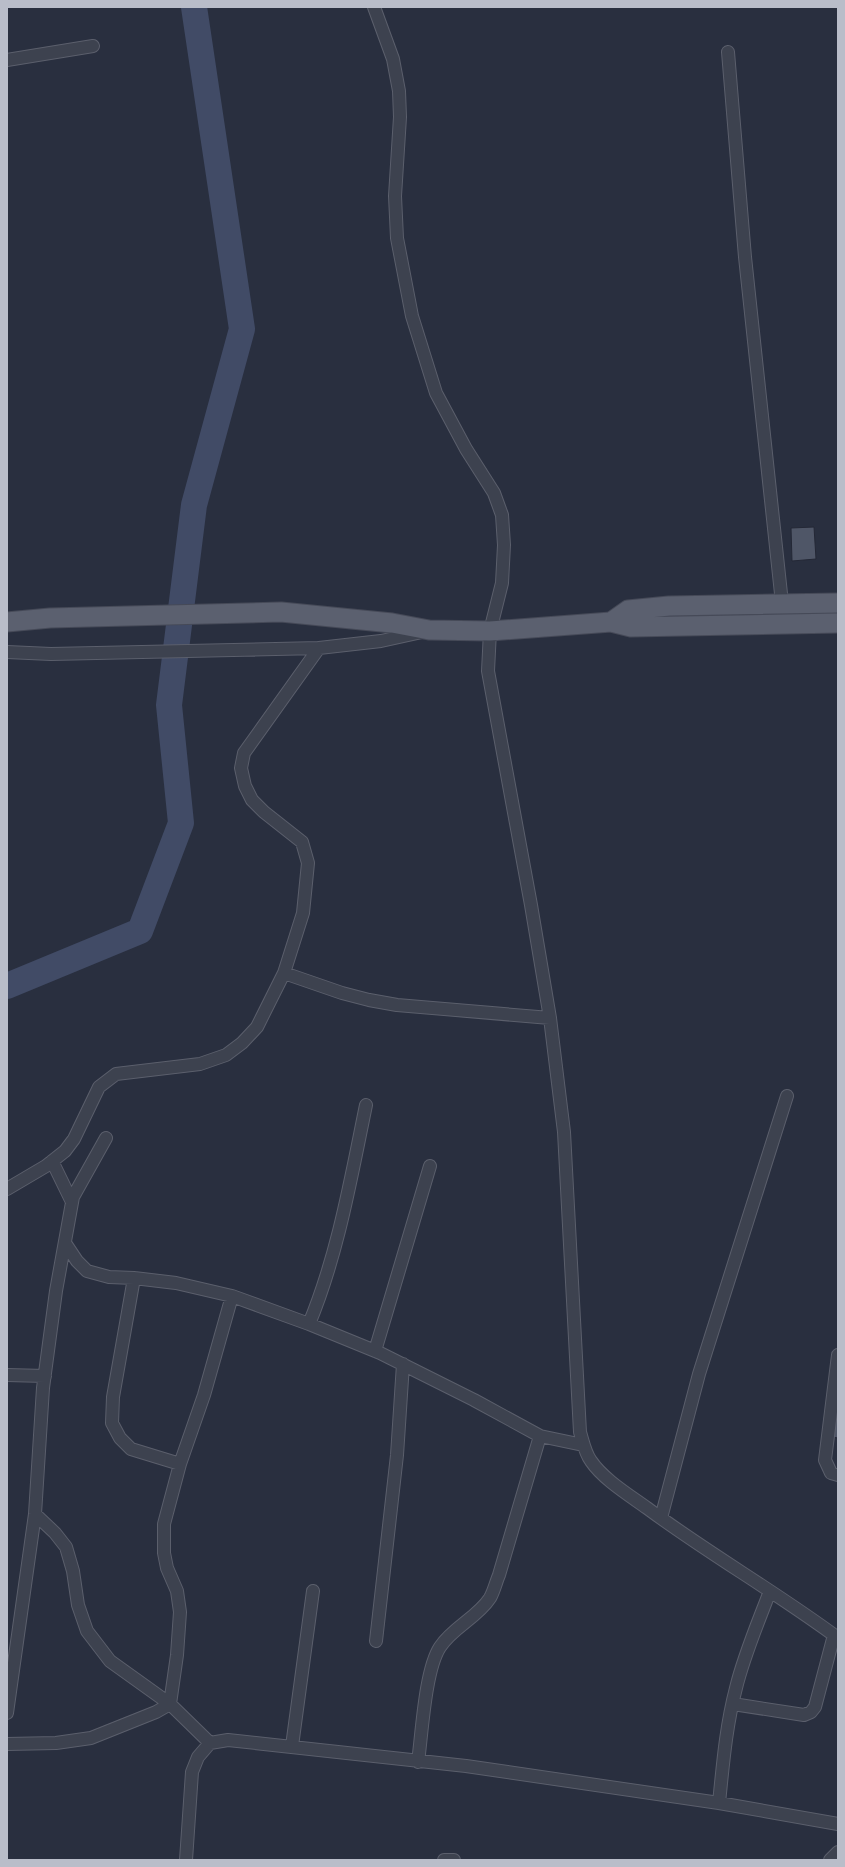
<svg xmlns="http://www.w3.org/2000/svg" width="845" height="1867" font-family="'Fira Sans',sans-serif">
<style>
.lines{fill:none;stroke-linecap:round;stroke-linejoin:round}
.river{stroke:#414b66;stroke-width:26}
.building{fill:#4f5667;stroke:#242836}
.street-casing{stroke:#5b5f6c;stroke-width:14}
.primary-casing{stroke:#464a58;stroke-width:21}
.street{stroke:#3d424f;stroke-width:12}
.primary{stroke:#5b606f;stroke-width:19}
</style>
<rect width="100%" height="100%" fill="#292f3f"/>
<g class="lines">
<path class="river" d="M 7,986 L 140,931 L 181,823 L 169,705 L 194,505 L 242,329 L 194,7"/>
</g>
<path class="building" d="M 814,527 L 816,559 L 792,561 L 791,528 Z
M 838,1404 L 838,1438 L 832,1437 Z"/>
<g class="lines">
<defs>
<path id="street" d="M 374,7 L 393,59 L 399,91 L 400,117 L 395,196 L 397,238 L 412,316 L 436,393 L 466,449 L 494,493 L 502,515 L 504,545 L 502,583 L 490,631 L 488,671 L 531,905 L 550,1018 L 564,1132 L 580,1432 C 583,1442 585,1453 591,1461 C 603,1479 629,1495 647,1508 C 709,1554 776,1592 838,1638
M 728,52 L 745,257 L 782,603
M 7,60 L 93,46
M 7,652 L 51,654 L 319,648 L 381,641 L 422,632
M 284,973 L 342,993 L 369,1000 L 397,1005 L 550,1018
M 52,1161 L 72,1202
M 7,1189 L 46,1166 L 65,1151 L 74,1139 L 99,1087 L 116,1074 L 200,1064 L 226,1055 L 242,1043 L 257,1027 L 284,973 L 303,913 L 308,863 L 302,842 L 264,812 L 252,800 L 245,786 L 241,768 L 244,753 L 319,648
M 65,1243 L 77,1261 L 87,1271 L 109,1277 L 134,1278 L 176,1283 L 232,1296 L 309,1324 L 380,1353 L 474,1400 L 540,1436 L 583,1445
M 134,1278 L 113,1397 L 112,1423 L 120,1438 L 131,1449 L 180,1464
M 309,1324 C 338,1254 351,1178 366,1105
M 375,1351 L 430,1166
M 838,1355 L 825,1460 L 831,1473 L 838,1475
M 7,1375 L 45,1376
M 35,1514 L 55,1533 L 66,1547 L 73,1571 L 78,1605 L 87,1631 L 110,1661 L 170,1704 L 210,1743
M 661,1518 L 699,1374 L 787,1096
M 376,1641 L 397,1455 L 403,1364
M 733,1704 L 804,1715 L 811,1712 L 815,1707 L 834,1635
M 7,1713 L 35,1514 L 43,1388 L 56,1291 L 73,1197 L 106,1138
M 7,1744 L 56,1743 L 91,1738 L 156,1712 L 170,1704 L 177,1655 L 180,1612 L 177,1591 L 167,1568 L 164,1553 L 164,1524 L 180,1464 L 204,1395 L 232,1296
M 292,1746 L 313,1591
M 418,1762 C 422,1733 425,1670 440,1647 C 453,1627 477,1618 490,1598 C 494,1591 496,1582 499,1575 L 540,1436
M 719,1803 C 723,1764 726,1726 736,1688 C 744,1655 758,1623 770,1591
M 186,1860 L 192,1772 L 198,1757 L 210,1743 L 228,1740 L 466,1766 L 719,1803 L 838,1824
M 444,1860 L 454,1860
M 830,1860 L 838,1852"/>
<path id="primary" d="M 7,622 L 50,618 L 281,612 L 392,623 L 429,630 L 490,631 L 611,622 L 631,627 L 838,623
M 611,622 L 628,610 L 669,606 L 838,603"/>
</defs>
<use href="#street" class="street-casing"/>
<use href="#primary" class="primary-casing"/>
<use href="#street" class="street"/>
<use href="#primary" class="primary"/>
</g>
<rect width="845" height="1867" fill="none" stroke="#b9bdc9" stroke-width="16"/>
</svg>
